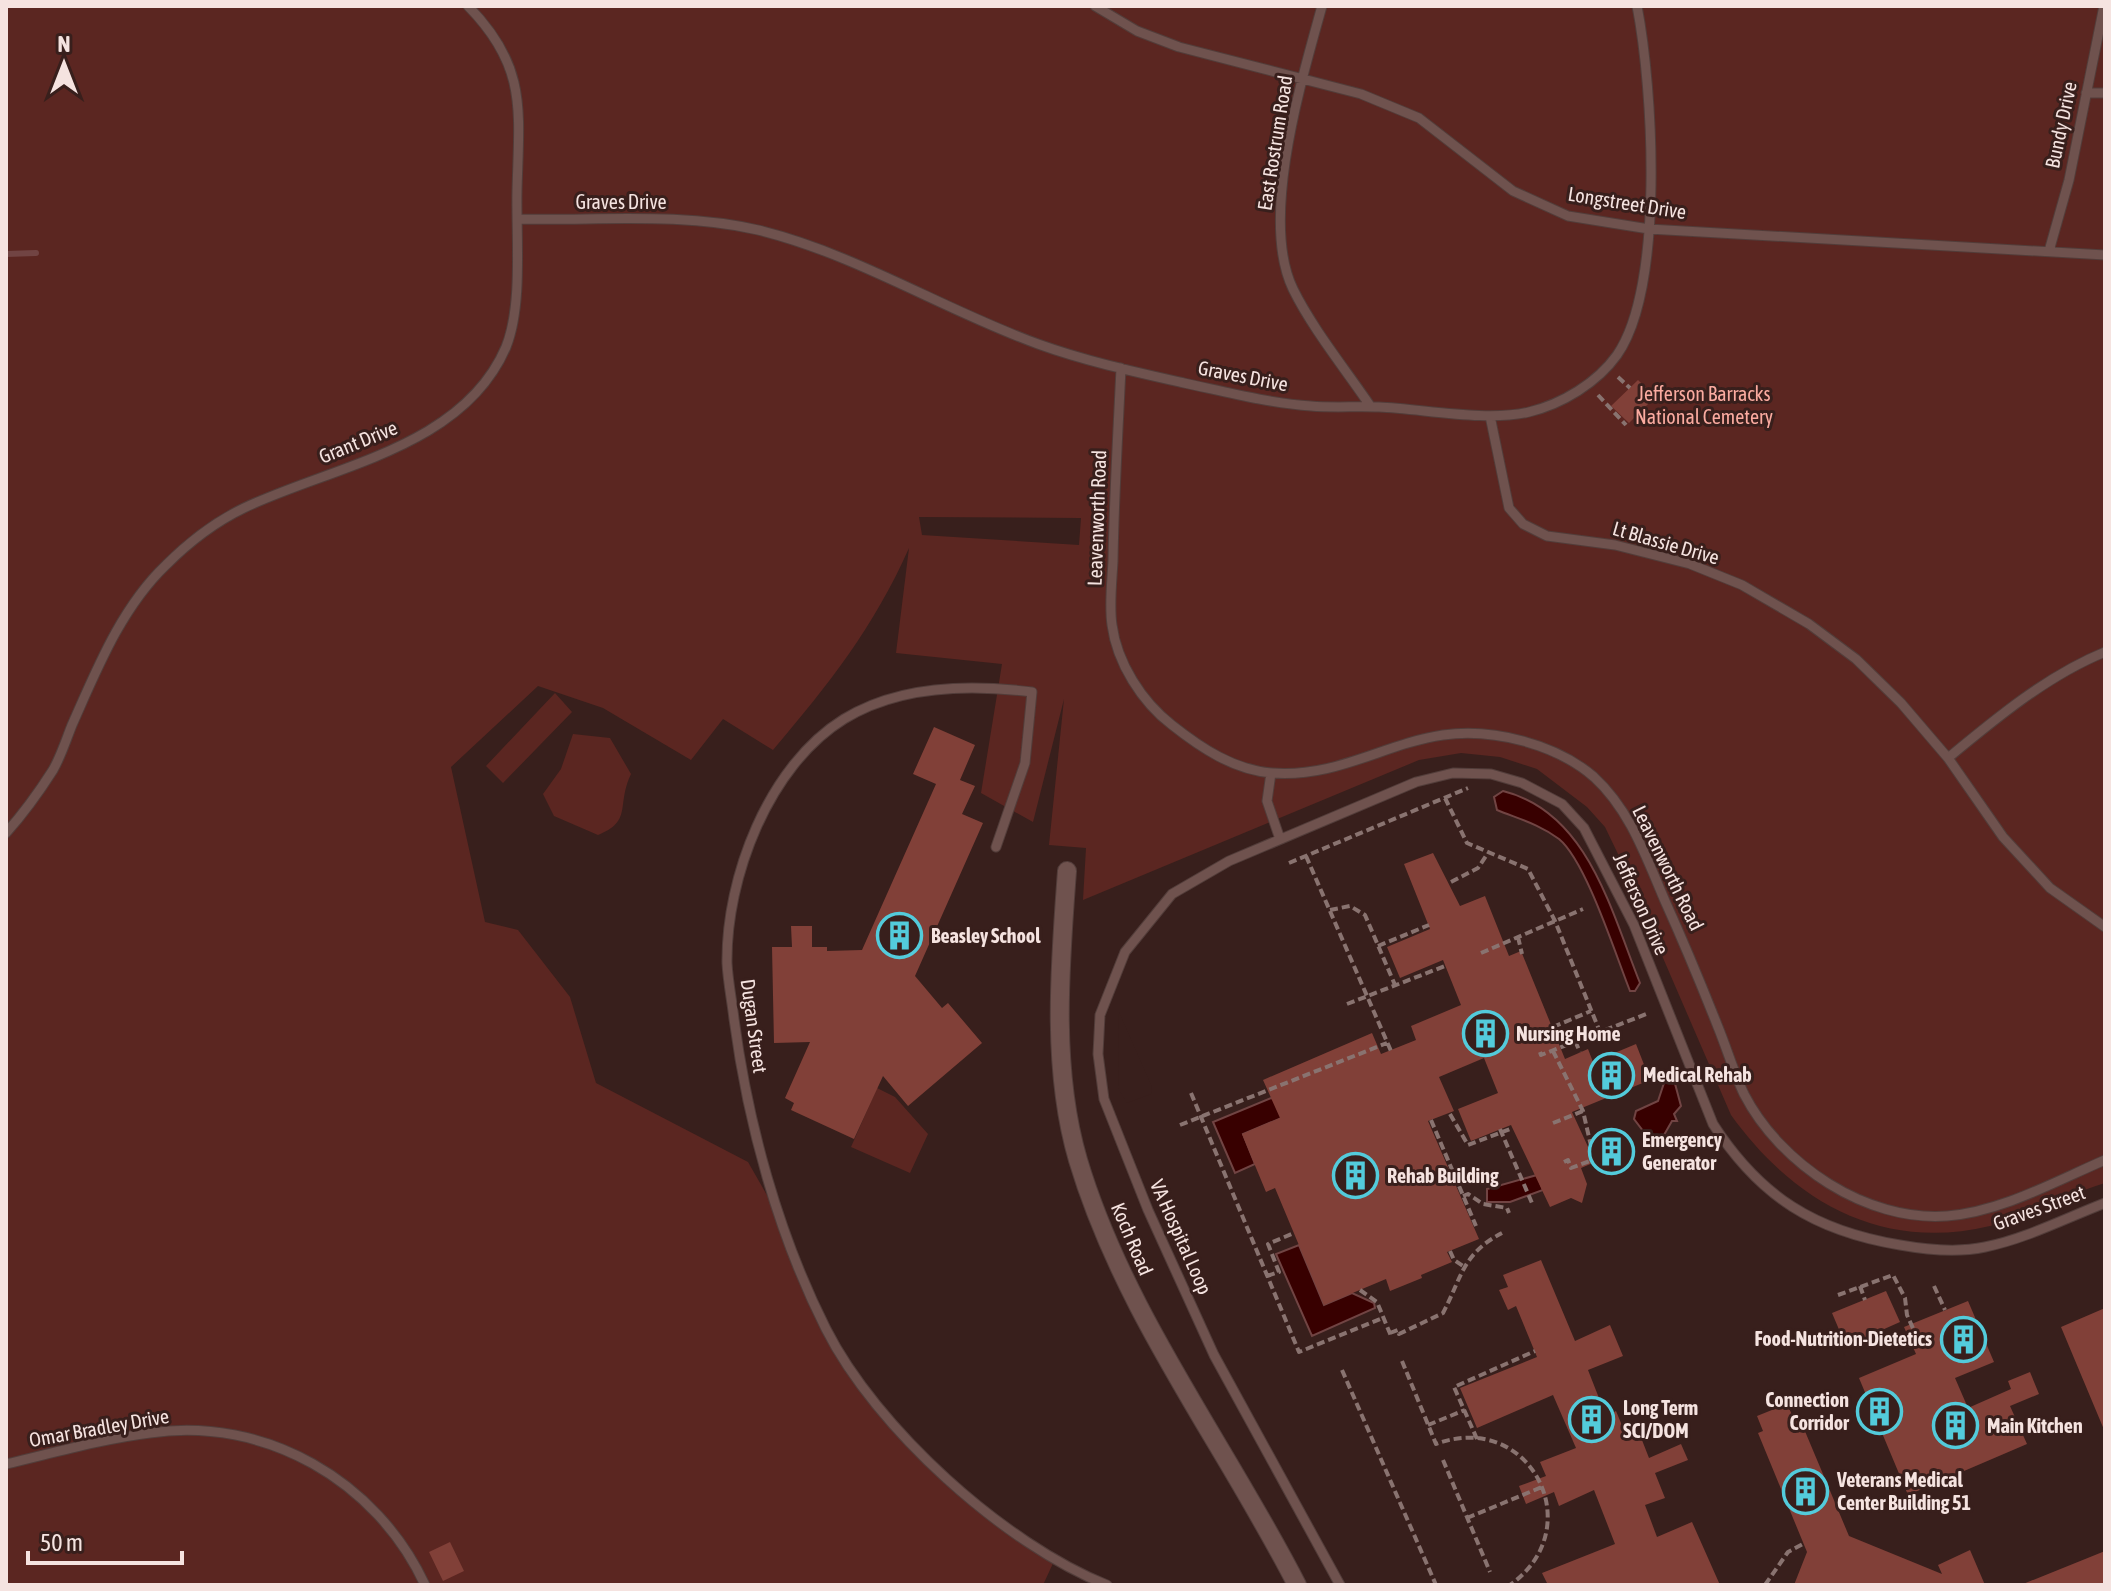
<svg xmlns="http://www.w3.org/2000/svg" width="2111" height="1591" font-family="'Asap Condensed',sans-serif">
<style>
.green{fill:#5b2621;fill-rule:evenodd}
.water{fill:#380000;stroke:#714443;stroke-width:2}
.pier{fill:#381f1c}
.lines{fill:none;stroke-linecap:round;stroke-linejoin:round}
.stream{stroke:#714443;stroke-width:6}
.building{fill:#814038}
.lane-casing{stroke:#523d3a;stroke-width:11}
.street-casing{stroke:#523d3a;stroke-width:20}
.path{stroke:#897370;stroke-width:4;stroke-dasharray:8 4;stroke-linecap:butt}
.lane{stroke:#6f524e;stroke-width:9}
.street{stroke:#6f524e;stroke-width:18}
.path-bridge{stroke:#897370;stroke-width:4;stroke-dasharray:8 4;stroke-linecap:butt}
.labels{text-anchor:middle;stroke-width:6;stroke-linejoin:round;paint-order:stroke}
.street-label{font-size:20px;fill:#f5e3e0;stroke:#381f1c}
.park-label{font-size:20px;fill:#fbaba0;stroke:#381f1c}
.poi-label{font-size:20px;font-weight:bold;fill:#f5e3e0;stroke:#381f1c;text-anchor:start}
</style>
<rect width="100%" height="100%" fill="#381f1c"/>
<path class="green" d="M 6,6 L 2105,6 L 2105,1183 C 2066,1195 2029,1216 1990,1226 C 1881,1252 1793,1201 1731,1115 L 1618,854 L 1605,827 L 1587,807 L 1537,769 L 1500,757 L 1461,753 L 1419,760 L 1083,900 L 1086,848 L 1049,845 L 1064,699 L 1033,822 L 981,793 L 1002,664 L 896,653 L 909,548 C 874,627 829,684 773,750 L 723,719 L 691,760 L 603,708 L 538,686 L 451,767 L 485,922 L 518,930 L 570,997 L 596,1083 L 748,1162 L 781,1220 L 831,1343 L 933,1467 L 1055,1559 L 1043,1585 L 6,1585 ZM 919,517 L 1081,518 L 1079,545 L 922,535 Z
M 555,693 L 572,712 L 503,783 L 486,766 Z
M 573,734 L 610,738 L 631,774 C 616,806 633,821 598,835 L 554,816 L 543,794 L 561,769 Z
M 877,1088 L 895,1097 L 928,1134 L 910,1173 L 851,1147 Z"/>
<path class="water" d="M 1503,791 C 1588,812 1611,911 1640,983 L 1635,991 L 1630,991 C 1616,956 1586,861 1559,839 C 1539,824 1519,819 1497,810 L 1494,797 Z
M 1669,1077 L 1674,1080 L 1681,1106 L 1674,1114 L 1677,1121 L 1672,1121 L 1664,1135 L 1650,1140 L 1634,1119 L 1636,1111 L 1658,1101 L 1665,1080 Z
M 1271,1098 L 1308,1107 L 1243,1134 L 1255,1164 L 1235,1173 L 1213,1122 Z
M 1537,1175 L 1543,1190 L 1510,1202 L 1487,1202 L 1487,1189 Z
M 1299,1245 L 1324,1305 L 1352,1293 L 1374,1303 L 1375,1308 L 1312,1336 L 1276,1254 Z"/>
<path class="pier" d="M 1119,1012 L 1152,1087 L 1151,1094 L 1127,1103 L 1118,1088 Z"/>
<g class="lines">
<path class="stream" d="M 6,254 L 36,253"/>
</g>
<path class="building" d="M 1638,380 L 1655,397 L 1629,423 L 1611,406 Z
M 934,727 L 975,745 L 960,780 L 975,786 L 962,814 L 983,823 L 915,976 L 942,1008 L 948,1003 L 982,1043 L 908,1106 L 883,1076 L 854,1139 L 791,1110 L 794,1103 L 785,1098 L 810,1042 L 774,1043 L 772,947 L 792,947 L 791,926 L 812,926 L 812,947 L 827,947 L 827,951 L 862,950 L 936,784 L 913,774 Z
M 1433,853 L 1460,906 L 1485,896 L 1509,956 L 1521,951 L 1565,1059 L 1588,1049 L 1593,1062 L 1636,1044 L 1650,1080 L 1572,1112 L 1595,1162 L 1581,1168 L 1587,1184 L 1582,1203 L 1571,1198 L 1550,1207 L 1511,1125 L 1471,1141 L 1458,1109 L 1498,1093 L 1484,1058 L 1439,1077 L 1454,1111 L 1428,1121 L 1479,1239 L 1447,1252 L 1452,1262 L 1421,1275 L 1422,1278 L 1390,1291 L 1386,1279 L 1324,1305 L 1275,1188 L 1266,1192 L 1242,1134 L 1280,1118 L 1263,1080 L 1372,1033 L 1381,1054 L 1416,1040 L 1411,1026 L 1461,1005 L 1443,960 L 1400,978 L 1387,947 L 1430,929 L 1404,864 Z
M 1541,1260 L 1575,1341 L 1610,1325 L 1623,1356 L 1588,1370 L 1606,1416 L 1616,1411 L 1628,1440 L 1640,1435 L 1649,1458 L 1681,1444 L 1688,1460 L 1655,1473 L 1665,1498 L 1645,1505 L 1657,1537 L 1692,1522 L 1720,1585 L 1548,1585 L 1542,1573 L 1615,1544 L 1594,1490 L 1559,1506 L 1554,1492 L 1526,1504 L 1519,1486 L 1546,1476 L 1540,1462 L 1576,1448 L 1553,1395 L 1477,1428 L 1460,1388 L 1537,1357 L 1516,1306 L 1508,1310 L 1499,1290 L 1508,1287 L 1503,1275 Z
M 1886,1291 L 1900,1322 L 1846,1346 L 1832,1313 Z
M 1968,1301 L 1994,1362 L 1955,1378 L 1968,1408 L 2011,1389 L 2008,1381 L 2030,1372 L 2039,1394 L 2010,1406 L 2027,1444 L 1908,1495 L 1859,1378 L 1916,1354 L 1904,1327 Z
M 2105,1308 L 2105,1432 L 2061,1327 Z
M 1787,1404 L 1794,1419 L 1799,1417 L 1849,1536 L 1942,1574 L 1938,1565 L 1970,1550 L 1985,1585 L 1794,1585 L 1807,1552 L 1758,1433 L 1763,1431 L 1757,1416 Z
M 450,1542 L 464,1571 L 443,1581 L 429,1552 Z
M 2105,1551 L 2105,1585 L 2023,1585 L 2023,1584 Z"/>
<g class="lines">
<defs>
<path id="lane" d="M 1095,6 L 1137,31 L 1179,47 L 1361,94 L 1419,118 L 1513,191 L 1568,216 L 1649,229 L 2105,255
M 1322,6 C 1302,79 1259,219 1293,289 C 1312,328 1346,370 1371,407
M 2086,93 L 2105,93
M 517,219 C 596,221 680,212 758,230 C 856,254 944,310 1038,344 C 1085,361 1135,372 1184,383 C 1226,392 1268,403 1311,406 C 1333,408 1356,406 1379,407 C 1424,409 1487,422 1529,412 C 1562,404 1597,383 1617,355 C 1665,286 1653,88 1637,6
M 2049,251 L 2069,180 L 2104,6
M 1121,368 C 1118,432 1114,497 1113,561 C 1112,581 1109,605 1112,625 C 1117,663 1142,702 1172,725 C 1201,748 1234,770 1272,773 C 1337,778 1383,744 1443,735 C 1493,728 1556,744 1594,777 C 1630,810 1646,857 1665,901 C 1684,943 1701,984 1718,1027 C 1727,1049 1734,1073 1744,1094 C 1780,1164 1866,1222 1947,1216 C 2001,1212 2056,1181 2105,1160
M 1490,416 L 1509,508 L 1523,524 L 1547,536 L 1615,545 L 1690,564 L 1742,585 L 1809,624 L 1856,659 L 1901,703 L 1948,758 L 2003,837 L 2050,888 L 2105,927
M 1948,758 C 1995,719 2048,675 2105,652
M 1271,773 L 1267,801 L 1280,839
M 6,833 C 23,814 39,792 53,770 C 61,756 66,740 72,725 C 97,669 121,608 166,565 C 189,542 215,522 244,508 C 332,466 463,448 506,347 C 523,305 516,236 517,191 C 519,111 528,67 468,6
M 996,847 L 1025,763 L 1032,692 C 970,684 899,685 844,719 C 768,766 726,878 727,963 C 728,982 732,1001 734,1019 C 748,1124 778,1234 826,1329 C 876,1428 1004,1544 1107,1585
M 6,1464 C 53,1453 102,1439 150,1433 C 265,1416 377,1481 425,1585
M 1340,1585 L 1214,1355 L 1148,1210 L 1104,1099 L 1098,1054 L 1100,1015 L 1125,952 L 1172,894 L 1229,861 L 1416,782 L 1453,773 L 1491,774 L 1522,783 L 1562,804 L 1584,828 L 1634,925 L 1713,1124 C 1760,1197 1815,1231 1900,1245 C 1928,1250 1957,1253 1985,1247 C 2025,1239 2066,1218 2105,1203"/>
<path id="street" d="M 1067,871 C 1060,965 1051,1068 1078,1160 C 1124,1314 1225,1444 1297,1585"/>
</defs>
<use href="#lane" class="lane-casing"/>
<use href="#street" class="street-casing"/>
<path class="path" d="M 1618,377 L 1630,388
M 1598,395 L 1626,425
M 1445,798 L 1467,843 L 1528,869 L 1555,921 L 1600,1032 L 1649,1013
M 1306,856 L 1391,1051
M 1289,863 L 1468,788
M 1451,882 L 1478,868 L 1488,853
M 1330,910 L 1350,906 L 1365,915 L 1395,985
M 1518,937 L 1522,954
M 1378,946 L 1429,925
M 1481,953 L 1583,909
M 1347,1004 L 1445,966
M 1553,1027 L 1591,1011
M 1575,1041 L 1580,1052
M 1553,1051 L 1583,1111 L 1594,1159
M 1540,1052 L 1541,1055 L 1600,1032
M 1191,1093 L 1299,1352 L 1383,1318
M 1450,1114 L 1468,1145 L 1513,1128
M 1431,1120 L 1476,1226
M 1553,1123 L 1583,1111
M 1180,1125 L 1387,1043
M 1564,1162 L 1568,1160 L 1571,1168 L 1603,1156
M 1463,1196 L 1468,1194 L 1483,1204 L 1507,1208 L 1509,1213
M 1450,1251 L 1454,1260 L 1463,1266
M 1267,1276 L 1279,1272 L 1268,1244 L 1294,1233
M 1860,1286 L 1865,1300
M 1934,1286 L 1945,1310
M 1360,1290 L 1377,1302 L 1391,1336
M 1838,1295 L 1893,1275 L 1905,1298 L 1907,1315 L 1921,1346
M 1390,1333 L 1398,1330 L 1399,1334 L 1443,1313 C 1462,1277 1462,1254 1502,1233
M 1402,1361 L 1436,1444 C 1530,1409 1591,1528 1510,1585
M 1342,1370 L 1436,1585
M 1428,1425 L 1465,1410
M 1477,1439 L 1454,1387 L 1535,1351
M 1443,1460 L 1490,1572
M 1467,1518 L 1542,1487
M 1765,1585 L 1788,1552 L 1803,1544"/>
<use href="#lane" class="lane"/>
<use href="#street" class="street"/>
<path class="path-bridge" d="M 1500,1129 L 1532,1203"/>
</g>
<defs>
<symbol id="building-ring" viewBox="-11 -11 22 22"><circle r="9.5" fill="#381f1c" stroke="#53cbdb" stroke-width="1.5"/><path d="M-4-6H4V6H1V3H-1V6H-4ZM-2.5-4.3h1.7v1.8h-1.7ZM.8-4.3h1.7v1.8H.8ZM-2.5-1h1.7V.8h-1.7ZM.8-1h1.7V.8H.8Z" fill="#53cbdb"/></symbol>
</defs>
<g fill-rule="evenodd">
<use href="#building-ring" x="874" y="910" width="51" height="51"/>
<use href="#building-ring" x="1460" y="1008" width="51" height="51"/>
<use href="#building-ring" x="1586" y="1050" width="51" height="51"/>
<use href="#building-ring" x="1586" y="1126" width="51" height="51"/>
<use href="#building-ring" x="1330" y="1150" width="51" height="51"/>
<use href="#building-ring" x="1938" y="1314" width="51" height="51"/>
<use href="#building-ring" x="1854" y="1386" width="51" height="51"/>
<use href="#building-ring" x="1566" y="1394" width="51" height="51"/>
<use href="#building-ring" x="1930" y="1400" width="51" height="51"/>
<use href="#building-ring" x="1780" y="1466" width="51" height="51"/>
</g>
<g class="labels">
<g class="street-label">
<text transform="translate(2061 125) rotate(-78)" y="7">Bundy Drive</text>
<text transform="translate(1275 143) rotate(-81)" y="7">East Rostrum Road</text>
<text x="621" y="209">Graves Drive</text>
<text transform="translate(1627 203) rotate(9)" y="7">Longstreet Drive</text>
<text transform="translate(1243 376) rotate(11)" y="7">Graves Drive</text>
<text transform="translate(358 442) rotate(-22)" y="7">Grant Drive</text>
<text transform="translate(1097 518) rotate(-88)" y="7">Leavenworth Road</text>
<text transform="translate(1666 543) rotate(16)" y="7">Lt Blassie Drive</text>
<text transform="translate(1668 868) rotate(64)" y="7">Leavenworth Road</text>
<text transform="translate(1641 904) rotate(66)" y="7">Jefferson Drive</text>
<text transform="translate(754 1026) rotate(82)" y="7">Dugan Street</text>
<text transform="translate(2039 1208) rotate(-20)" y="7">Graves Street</text>
<text transform="translate(1181 1237) rotate(66)" y="7">VA Hospital Loop</text>
<text transform="translate(1132 1239) rotate(67)" y="7">Koch Road</text>
<text transform="translate(99 1428) rotate(-10)" y="7">Omar Bradley Drive</text>
</g>
<g class="park-label">
<text x="1704" y="401">Jefferson Barracks<tspan x="1704" dy="23">National Cemetery</tspan></text>
</g>
<g class="poi-label">
<text x="931" y="943">Beasley School</text>
<text x="1516" y="1041">Nursing Home</text>
<text x="1643" y="1082">Medical Rehab</text>
<text x="1642" y="1147">Emergency<tspan x="1642" dy="23">Generator</tspan></text>
<text x="1387" y="1183">Rehab Building</text>
<text x="1932" y="1346" text-anchor="end">Food-Nutrition-Dietetics</text>
<text x="1849" y="1407" text-anchor="end">Connection<tspan x="1849" dy="23">Corridor</tspan></text>
<text x="1623" y="1415">Long Term<tspan x="1623" dy="23">SCI/DOM</tspan></text>
<text x="1987" y="1433">Main Kitchen</text>
<text x="1837" y="1487">Veterans Medical<tspan x="1837" dy="23">Center Building 51</tspan></text>
</g>
</g>
<rect width="2111" height="1591" fill="none" stroke="#f5e3e0" stroke-width="16"/>
<g transform="translate(64 64)" stroke="#381f1c" stroke-width="6" paint-order="stroke">
<path d="M0-6L14 30L0 20L-14 30Z" fill="#f5e3e0"/>
<text y="-12" font-size="22" font-weight="bold" text-anchor="middle" fill="#f5e3e0">N</text>
</g>
<path d="M28 1551v12h154v-12" fill="none" stroke="#f5e3e0" stroke-width="4"/>
<text x="40" y="1551" font-size="24" fill="#f5e3e0" stroke="#381f1c" stroke-width="6" paint-order="stroke">50 m</text>
</svg>
